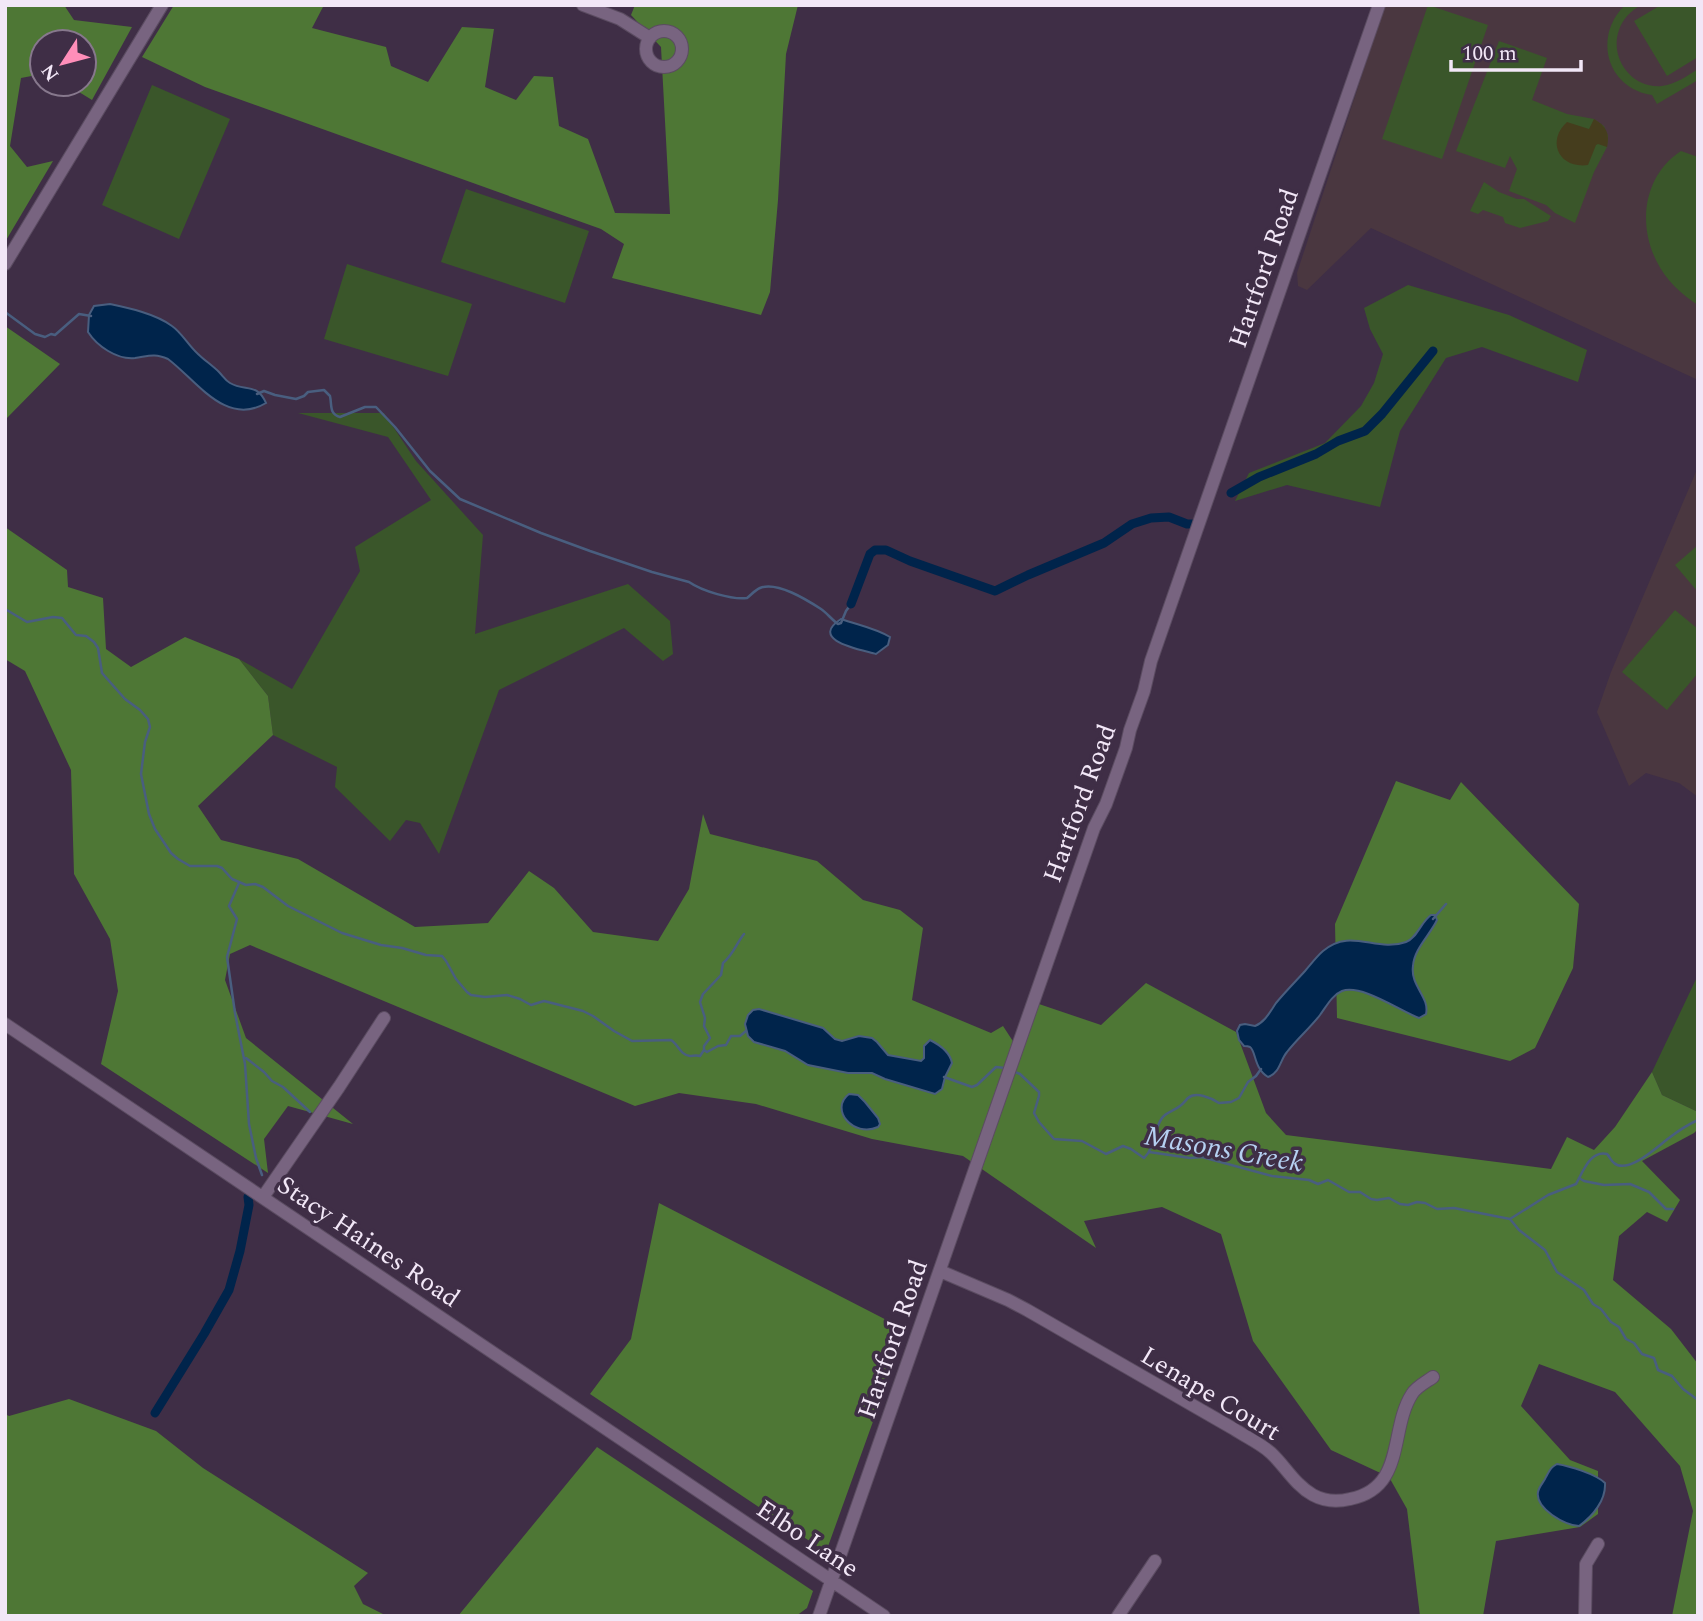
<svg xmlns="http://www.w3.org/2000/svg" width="1703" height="1621" font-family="Spectral,serif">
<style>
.education{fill:#4a3740}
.green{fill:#3a562a}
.forest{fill:#4e7735}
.sand{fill:#453d1d}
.water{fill:#00244b;stroke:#495e7f;stroke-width:2}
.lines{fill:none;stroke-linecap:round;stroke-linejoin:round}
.stream{stroke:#495e7f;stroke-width:2.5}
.canal{stroke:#00244b;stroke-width:9}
.minor-casing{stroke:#5b4c61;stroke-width:14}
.minor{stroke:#786480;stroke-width:12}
.labels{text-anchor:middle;stroke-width:7;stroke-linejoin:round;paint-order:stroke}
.street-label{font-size:26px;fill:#f2e7f7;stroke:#3f2e46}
.water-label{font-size:28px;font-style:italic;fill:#b5d0f1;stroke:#3f2e46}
</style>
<rect width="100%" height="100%" fill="#3f2e46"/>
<path class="education" d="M 1385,5 L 1698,5 L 1698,380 L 1371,228 L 1307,290 L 1298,286 L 1297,273 Z
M 1698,467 L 1698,797 L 1679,783 L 1646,773 L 1629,786 L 1597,712 L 1611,672 Z"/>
<path class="green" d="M 1428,5 L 1488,25 L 1442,159 L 1382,139 Z
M 1625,5 L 1641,5 C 1631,11 1623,18 1619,30 C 1609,58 1632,89 1662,86 C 1676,84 1687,76 1698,69 L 1698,80 L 1657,104 L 1652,95 C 1606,88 1593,36 1625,5 Z
M 1661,5 L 1698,5 L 1698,57 L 1667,76 L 1634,21 Z
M 1499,41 L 1547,58 L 1532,100 L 1567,114 L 1594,119 L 1604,126 L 1608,136 L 1607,147 L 1594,172 L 1575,223 L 1555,213 L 1546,205 L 1509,191 L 1517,169 L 1510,156 L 1505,168 L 1456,151 Z
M 152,85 L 230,119 L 179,239 L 102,205 Z
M 1681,151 L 1698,157 L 1698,305 C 1682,295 1665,279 1657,262 C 1637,224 1644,175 1681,151 Z
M 1484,182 L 1499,192 L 1517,199 L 1524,199 L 1551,216 L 1548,221 L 1520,228 L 1505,223 L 1503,217 L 1483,210 L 1478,214 L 1470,211 Z
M 466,189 L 589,231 L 565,303 L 441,262 Z
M 347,264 L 472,304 L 448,376 L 324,339 Z
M 1408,285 L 1509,315 L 1587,350 L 1578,382 L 1482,347 L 1446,358 L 1400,431 L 1380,507 L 1287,485 L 1235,501 L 1249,473 L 1325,443 L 1361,406 L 1374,383 L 1383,354 L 1370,329 L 1364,308 Z
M 298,413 L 384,413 L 416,461 L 483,535 L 475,634 L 628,584 L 670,621 L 673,654 L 663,661 L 624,628 L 499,690 L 439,854 L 420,823 L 406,820 L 390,841 L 335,787 L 337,767 L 273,735 L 268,696 L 239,659 L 292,689 L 360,571 L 355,547 L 431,500 L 388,437 Z
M 1698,545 L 1698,592 L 1675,565 Z
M 1675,610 L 1698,629 L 1698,673 L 1667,710 L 1622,672 Z
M 1698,975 L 1698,1112 L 1662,1095 L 1652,1072 Z"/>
<path class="forest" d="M 5,5 L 64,5 L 74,20 L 132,27 L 92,100 L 66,84 L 84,84 L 84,42 L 42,42 L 42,74 L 21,78 L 10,146 L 27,167 L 53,161 L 5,242 Z
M 174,5 L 324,5 L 312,28 L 386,47 L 391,66 L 428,82 L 462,27 L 494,29 L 485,87 L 516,100 L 534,76 L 553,77 L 559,126 L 588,139 L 615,213 L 670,214 L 661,47 L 631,15 L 635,5 L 798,5 L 786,54 L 778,200 L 770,292 L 761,315 L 612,278 L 624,244 L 601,229 L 205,87 L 142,57 Z
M 5,326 L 60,364 L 5,420 Z
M 5,527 L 67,570 L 68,587 L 103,598 L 106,649 L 131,667 L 185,637 L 239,659 L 268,696 L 273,735 L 198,806 L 221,840 L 298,859 L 415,927 L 488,923 L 529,871 L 554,888 L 593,932 L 658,941 L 689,889 L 703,814 L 710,834 L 817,861 L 863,900 L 900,910 L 923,928 L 912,1000 L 991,1033 L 1003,1026 L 1020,1052 L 1036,1003 L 1101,1025 L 1146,983 L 1236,1032 L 1266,1113 L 1286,1135 L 1551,1169 L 1567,1137 L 1594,1150 L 1615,1127 L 1652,1072 L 1662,1095 L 1698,1112 L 1698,1129 L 1694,1133 L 1642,1161 L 1680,1200 L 1667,1222 L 1647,1212 L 1619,1236 L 1613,1280 L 1671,1329 L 1698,1364 L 1698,1616 L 1672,1616 L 1693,1511 L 1680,1466 L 1615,1392 L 1539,1364 L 1521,1406 L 1570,1460 L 1598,1471 L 1598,1514 L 1580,1527 L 1496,1541 L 1483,1616 L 1420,1616 L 1407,1509 L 1389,1477 L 1331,1450 L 1253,1341 L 1221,1234 L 1162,1207 L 1084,1221 L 1096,1248 L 963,1156 L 872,1139 L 756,1104 L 679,1093 L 635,1106 L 250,945 L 230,954 L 225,980 L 246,1038 L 353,1124 L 288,1106 L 264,1139 L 268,1173 L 101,1064 L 118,991 L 110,939 L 74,874 L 71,770 L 25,671 L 5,659 Z
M 1396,781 L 1450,800 L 1461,782 L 1579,904 L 1573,968 L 1535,1048 L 1510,1061 L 1337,1018 L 1335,924 Z
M 659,1203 L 906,1330 L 826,1552 L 590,1394 L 631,1339 Z
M 69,1399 L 156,1431 L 203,1468 L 368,1573 L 354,1586 L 363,1604 L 387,1616 L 5,1616 L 5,1414 L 9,1416 Z
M 597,1447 L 813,1591 L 807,1608 L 796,1616 L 458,1616 Z"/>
<path class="sand" d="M 1594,119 C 1606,126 1610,133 1607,147 L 1598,144 L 1596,145 L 1588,165 C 1559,169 1546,141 1567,122 L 1589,129 Z"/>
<path class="water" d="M 110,304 C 129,308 156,314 172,326 C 182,333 188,345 198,354 C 204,360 212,365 219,372 C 223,376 225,380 230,383 C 245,392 257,382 266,403 C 226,427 197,381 168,359 C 154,353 149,356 135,358 C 117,360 97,346 88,332 L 89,315 L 94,306 Z
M 841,619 C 858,625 875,628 890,637 L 888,645 L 876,654 C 863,650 807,641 841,619 Z
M 1431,915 L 1435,915 L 1437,920 C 1430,935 1414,949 1413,966 C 1410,986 1430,997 1426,1014 L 1419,1018 C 1400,1011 1362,984 1342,991 C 1332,995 1326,1007 1320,1015 C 1310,1028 1297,1039 1287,1052 C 1280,1060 1280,1073 1268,1077 C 1254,1069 1256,1051 1250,1047 C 1248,1046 1246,1046 1244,1046 L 1239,1040 L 1237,1031 L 1240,1025 L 1245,1024 L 1255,1026 C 1265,1022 1270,1012 1276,1003 C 1285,992 1296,981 1305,971 C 1311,964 1317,956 1323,951 C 1351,927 1376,953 1406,942 C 1417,938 1421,922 1431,915 Z
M 759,1009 L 823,1028 L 835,1039 L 842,1041 L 859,1036 L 872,1038 L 877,1042 L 888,1055 L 921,1061 L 924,1058 L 924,1046 L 930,1040 C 940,1045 950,1052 952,1063 L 945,1077 L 942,1089 L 935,1094 L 885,1079 L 872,1073 L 848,1073 L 808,1065 L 785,1051 L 754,1042 L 748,1036 L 745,1024 L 748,1015 L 753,1010 Z
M 849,1094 L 858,1095 L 865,1102 L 878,1118 L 880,1124 L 878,1127 C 853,1138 829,1109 849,1094 Z
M 1557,1464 C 1569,1466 1596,1474 1605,1483 C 1606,1500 1593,1516 1579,1526 C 1565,1525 1535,1509 1538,1492 C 1539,1486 1544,1482 1546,1477 C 1550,1470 1550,1468 1557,1464 Z"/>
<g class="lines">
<path class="stream" d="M 5,312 L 35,334 L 45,337 L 51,334 L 55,335 L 79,314 L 91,316
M 257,394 L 264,391 L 275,395 L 296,399 L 304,396 L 308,392 L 324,390 L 330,396 C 332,405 329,414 340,417 L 365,407 L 376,407 L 395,427 L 430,471 L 460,499 L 541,533 L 590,551 L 652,572 L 689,582 C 702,591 732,600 747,598 C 751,595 755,590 760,588 C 777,581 807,600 821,609 C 827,613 832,620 838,624 L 841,623 L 846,611 L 851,604
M 5,609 L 27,622 L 53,617 L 62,618 L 76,635 L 86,636 L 94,642 L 98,648 L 102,673 L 125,699 L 140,710 L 148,719 L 150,727 L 145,742 L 141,774 L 149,814 L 155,829 L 171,853 L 178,859 L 190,866 L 217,866 L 222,868 L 232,879 L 246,885 L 255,884 L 263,887 L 288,906 L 342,933 L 381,945 L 402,948 L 426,955 L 442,956 L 446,961 L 456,979 L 467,992 L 471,995 L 485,997 L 507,995 L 520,999 L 531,1005 L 544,1001 L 583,1011 L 593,1016 L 614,1031 L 632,1041 L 671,1040 C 678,1044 680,1055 690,1056 C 693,1056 696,1055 700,1056 L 704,1050 L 707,1052 L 718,1046 L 726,1045 L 731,1036 L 740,1036 L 746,1031
M 239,883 L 229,906 L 237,919 L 227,957 L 235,1013 L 245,1064 L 249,1124 L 256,1158 L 262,1175
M 1433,919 L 1446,904
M 704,1050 L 704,1046 L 710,1038 L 704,1026 L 705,1018 L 700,1002 L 703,994 L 721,975 L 723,963 C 733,955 736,944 744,934
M 246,1058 L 264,1072 L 272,1081 L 283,1087 L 310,1112
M 1015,1072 L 1020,1074 L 1039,1092 L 1039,1096 L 1034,1113 L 1039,1122 L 1054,1139 L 1082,1141 L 1106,1154 L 1123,1146 L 1131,1149 L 1144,1158 C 1156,1146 1153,1131 1162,1118 C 1166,1112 1174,1111 1180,1106 C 1183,1104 1185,1101 1188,1098 C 1196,1091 1211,1098 1219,1103 L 1231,1102 L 1239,1098 L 1248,1082 L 1256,1076 L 1261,1069
M 944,1077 L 972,1087 L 977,1085 L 996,1067 L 1005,1068
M 1149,1152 L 1190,1158 L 1202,1157 L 1272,1176 L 1309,1180 L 1318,1184 L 1328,1180 L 1349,1192 L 1360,1192 L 1371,1199 L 1377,1200 L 1389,1198 L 1400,1204 L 1408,1205 L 1417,1202 L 1425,1203 L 1437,1209 L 1454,1208 L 1510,1219 L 1519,1230 L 1545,1250 L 1557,1272 L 1584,1290 L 1593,1304 L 1601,1309 L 1611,1322 L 1619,1327 L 1626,1339 L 1634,1343 L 1642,1354 L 1654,1358 L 1658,1370 L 1672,1376 L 1683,1389 L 1698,1400
M 1579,1178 L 1584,1181 L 1604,1185 L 1630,1184 L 1649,1192 L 1666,1209 L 1673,1209
M 1510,1219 L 1548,1195 L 1576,1184 C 1583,1172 1590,1150 1607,1154 C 1610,1157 1611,1161 1614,1163 C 1628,1175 1658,1146 1669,1138 C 1678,1131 1687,1125 1698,1120"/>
<path class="canal" d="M 1231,493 L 1259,477 L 1316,454 L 1338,441 L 1365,431 L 1382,414 L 1433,351
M 851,604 L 870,554 L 875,550 L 886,550 L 910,561 L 995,591 L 1028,575 L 1104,543 L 1132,524 L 1151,518 L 1169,517 L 1187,524 L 1196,524
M 155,1413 L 204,1334 L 229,1290 L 240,1251 L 249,1205 L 248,1197"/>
<defs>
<path id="minor" d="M 583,5 L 620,19 L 650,38
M646 49a18 18 0 1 1 36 0a18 18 0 1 1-36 0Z
M 5,264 L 162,5
M 5,1024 L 884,1616
M 263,1197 L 339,1087 L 384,1018
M 940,1271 L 1008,1300 L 1027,1310 L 1234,1429 C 1246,1437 1260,1443 1271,1453 C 1285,1466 1295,1485 1313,1495 C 1324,1501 1337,1502 1350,1499 C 1406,1488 1389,1430 1412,1394 C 1416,1387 1426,1382 1433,1377
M 819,1616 L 1094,828 L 1106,804 L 1126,748 L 1130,730 L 1144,691 L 1151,661 L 1379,5
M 1118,1616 L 1155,1561
M 1585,1616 L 1586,1564 L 1598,1544"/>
</defs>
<use href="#minor" class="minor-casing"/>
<use href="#minor" class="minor"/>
</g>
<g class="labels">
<g class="street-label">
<text transform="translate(1263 268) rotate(-71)" y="9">Hartford Road</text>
<text transform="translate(1079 803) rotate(-70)" y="9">Hartford Road</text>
<text transform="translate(369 1241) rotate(34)" y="9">Stacy Haines Road</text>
<text transform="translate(892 1339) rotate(-71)" y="9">Hartford Road</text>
<text transform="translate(1211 1393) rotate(31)" y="9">Lenape Court</text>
<text transform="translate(808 1538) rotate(34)" y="9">Elbo Lane</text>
</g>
<g class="water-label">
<text transform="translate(1224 1148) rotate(10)" y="10">Masons Creek</text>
</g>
</g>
<rect width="1703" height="1621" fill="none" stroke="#f2e7f7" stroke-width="14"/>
<g transform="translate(63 63) rotate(234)"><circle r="33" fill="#3f2e46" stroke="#87788d" stroke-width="2"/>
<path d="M0-5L12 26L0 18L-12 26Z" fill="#ff8eb9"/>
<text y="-10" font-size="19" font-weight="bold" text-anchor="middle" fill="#f2e7f7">N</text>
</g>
<path d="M1451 60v10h130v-10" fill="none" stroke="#f2e7f7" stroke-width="3.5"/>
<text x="1462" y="60" font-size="21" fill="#f2e7f7" stroke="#3f2e46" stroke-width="5" paint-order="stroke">100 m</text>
</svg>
